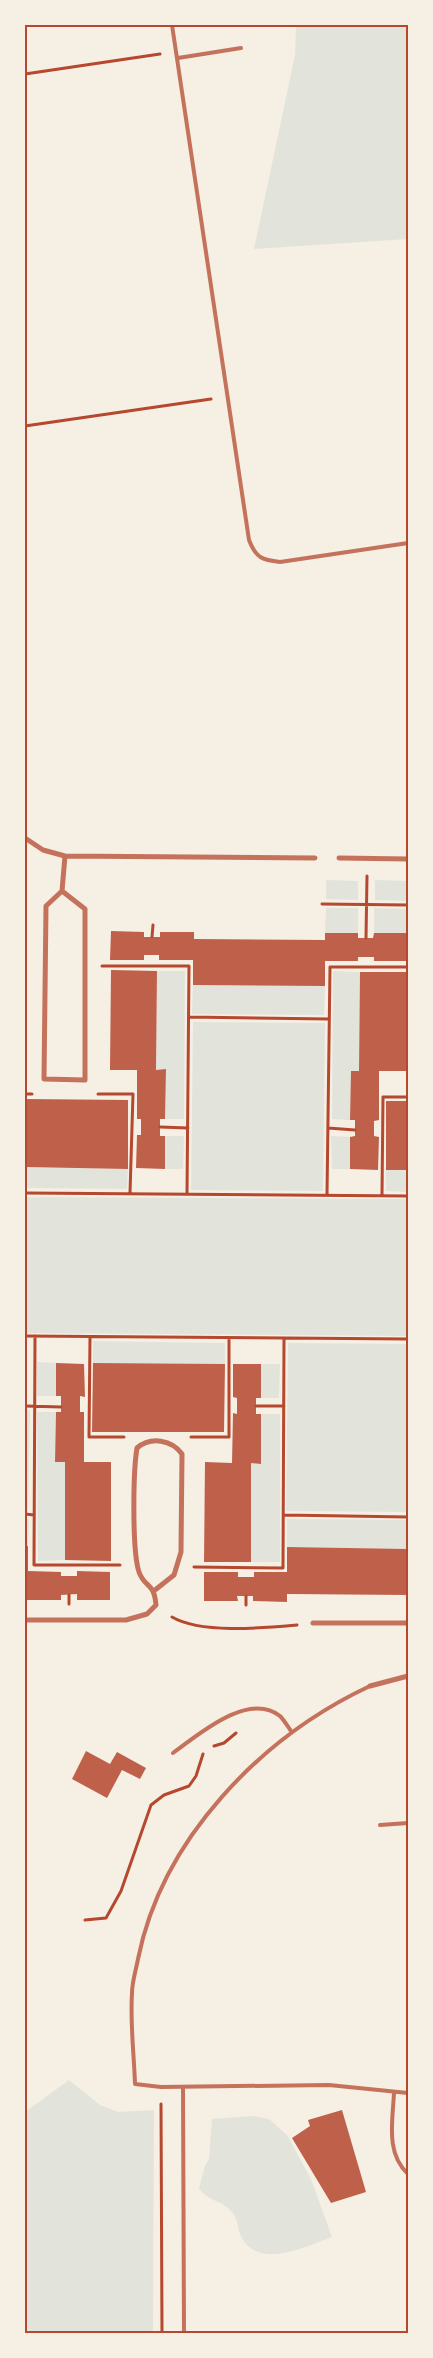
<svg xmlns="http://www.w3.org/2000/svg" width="433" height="2358" font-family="'DM Sans',sans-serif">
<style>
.green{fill:#e2e4dc}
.building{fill:#bf614a}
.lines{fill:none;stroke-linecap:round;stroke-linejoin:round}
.path{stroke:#b5482f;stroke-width:3}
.service{stroke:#c5725c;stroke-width:4}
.minor{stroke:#c5725c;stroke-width:5}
.neatline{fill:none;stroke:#b5482f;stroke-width:2}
</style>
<rect width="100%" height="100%" fill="#f6efe4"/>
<path class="green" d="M 296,25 L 408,25 L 408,239 L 254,249 L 295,55 Z
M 326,880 L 358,881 L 358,900 L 326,899 Z
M 375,880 L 408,881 L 408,901 L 375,900 Z
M 326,908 L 358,908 L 358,933 L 325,933 Z
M 374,908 L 408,909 L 407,933 L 374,933 Z
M 157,971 L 185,971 L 184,1119 L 165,1119 L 166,1070 L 156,1070 Z
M 333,971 L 360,972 L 359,1071 L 351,1071 L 350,1120 L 332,1119 Z
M 193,985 L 325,986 L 324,1015 L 192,1014 Z
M 193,1022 L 325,1023 L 323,1191 L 191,1190 Z
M 165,1136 L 184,1136 L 183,1169 L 165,1169 Z
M 331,1136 L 350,1137 L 350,1169 L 332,1169 Z
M 25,1167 L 128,1169 L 127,1189 L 25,1188 Z
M 386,1170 L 408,1170 L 408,1192 L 386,1191 Z
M 25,1197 L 408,1199 L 408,1336 L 25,1333 Z
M 93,1341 L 225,1343 L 225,1364 L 93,1363 Z
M 288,1343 L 408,1344 L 408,1512 L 286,1511 Z
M 37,1362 L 56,1363 L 56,1396 L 37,1396 Z
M 261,1364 L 280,1364 L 279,1398 L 261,1398 Z
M 25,1410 L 30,1410 L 28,1510 L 25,1510 Z
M 37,1412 L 56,1412 L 55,1462 L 65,1462 L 65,1560 L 38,1561 Z
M 261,1414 L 280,1414 L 280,1562 L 251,1562 L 251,1463 L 261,1463 Z
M 25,1519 L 29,1519 L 28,1546 L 25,1546 Z
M 287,1519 L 408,1520 L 408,1549 L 287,1547 Z
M 69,2080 L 100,2105 L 118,2112 L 154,2110 L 153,2333 L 25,2333 L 25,2112 Z
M 253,2116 L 269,2119 L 287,2135 L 311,2179 L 332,2237 C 307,2246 262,2269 243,2240 C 237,2232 239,2219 232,2212 C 222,2200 207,2201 199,2188 L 205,2166 L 209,2159 L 212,2119 Z"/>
<path class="building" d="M 111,931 L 144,932 L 144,937 L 160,937 L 160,932 L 194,932 L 194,939 L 325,940 L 325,933 L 358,933 L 358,938 L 373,938 L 374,933 L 407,933 L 407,961 L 374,961 L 374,957 L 358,957 L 358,961 L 325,961 L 325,986 L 193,985 L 193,960 L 159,960 L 159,955 L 144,955 L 144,960 L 110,960 Z
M 111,970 L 157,971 L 156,1070 L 166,1069 L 165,1119 L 160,1119 L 160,1136 L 165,1136 L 165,1169 L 136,1168 L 137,1135 L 141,1135 L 141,1119 L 137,1119 L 137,1070 L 110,1070 Z
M 360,972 L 407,972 L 407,1071 L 379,1071 L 379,1120 L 374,1121 L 374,1136 L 379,1137 L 378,1170 L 350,1169 L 350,1137 L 355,1136 L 355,1120 L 350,1120 L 351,1071 L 359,1071 Z
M 25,1099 L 128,1100 L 128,1169 L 25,1167 Z
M 386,1101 L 408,1101 L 408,1170 L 386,1170 Z
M 56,1363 L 84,1364 L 85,1397 L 80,1396 L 80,1412 L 84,1412 L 84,1462 L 111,1462 L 111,1561 L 65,1560 L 65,1462 L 55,1462 L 56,1412 L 61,1412 L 61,1396 L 56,1396 Z
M 93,1363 L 225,1364 L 224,1432 L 92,1432 Z
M 233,1364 L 261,1364 L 261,1398 L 256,1398 L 256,1414 L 261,1414 L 261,1464 L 251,1463 L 251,1562 L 204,1562 L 205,1462 L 232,1463 L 233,1413 L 237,1414 L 237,1398 L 233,1397 Z
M 25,1546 L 28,1546 L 28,1571 L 61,1572 L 61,1576 L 77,1576 L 77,1571 L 110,1572 L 110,1600 L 77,1600 L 77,1594 L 61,1595 L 61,1600 L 27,1600 L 27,1593 L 25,1593 Z
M 287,1547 L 408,1549 L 408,1595 L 287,1594 L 287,1602 L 253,1601 L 253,1596 L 237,1596 L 238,1601 L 204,1601 L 204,1572 L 238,1572 L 238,1577 L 254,1577 L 254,1572 L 287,1572 Z
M 86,1751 L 110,1764 L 117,1752 L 146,1768 L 140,1779 L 122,1770 L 107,1798 L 72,1779 Z
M 342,2110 L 366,2192 L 331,2203 L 292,2138 L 310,2126 L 308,2120 Z"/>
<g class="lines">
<path class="path" d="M 25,74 L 160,54
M 25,426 L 211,399
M 322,904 L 408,905
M 152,937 L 153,925
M 366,938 L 367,876
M 102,966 L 189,966 L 187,1194
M 189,1017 L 329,1019
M 25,1094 L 32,1094
M 98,1094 L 133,1094 L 130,1193
M 160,1127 L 188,1128
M 328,1128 L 355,1130
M 25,1193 L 408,1196
M 327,1195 L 330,967 L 408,967
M 382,1195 L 383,1097 L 408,1097
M 25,1336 L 408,1339
M 35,1336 L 34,1565 L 120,1565
M 90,1337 L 89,1437 L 124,1437
M 25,1406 L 61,1407
M 256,1406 L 284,1406
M 191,1437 L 229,1437 L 229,1338
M 25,1514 L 34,1515
M 284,1515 L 408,1517
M 194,1567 L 283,1568 L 284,1339
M 69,1595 L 69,1604
M 246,1605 L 246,1596
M 172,1617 C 201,1634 263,1628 297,1625
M 214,1746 L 224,1743 L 236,1733
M 85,1920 L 106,1918 L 121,1891 L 151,1805 L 164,1795 L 189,1786 L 196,1776 L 203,1754
M 161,2104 L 162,2333"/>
<path class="service" d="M 172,25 L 249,540 C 256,558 262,560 280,562 L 408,543
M 178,58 L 241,48
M 370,1686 C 261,1737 162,1839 138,1959 C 136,1970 132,1982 132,1993 C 130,2023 134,2054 135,2084 L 161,2087 L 329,2085 L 408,2093
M 173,1753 C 198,1735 248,1691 280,1716 C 284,1720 288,1727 291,1731
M 380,1825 L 408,1823
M 183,2087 L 184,2333
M 394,2092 C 393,2120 385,2153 408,2174"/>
<path class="minor" d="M 25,838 L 43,850 L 65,856 L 315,858
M 339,858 L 408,859
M 62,891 L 85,909 L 85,1080 L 44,1079 L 46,906 L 62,891 L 65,856
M 25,1620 L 126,1620 L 147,1614 L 156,1605 C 154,1581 145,1589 139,1572 C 132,1551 133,1472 137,1448 C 151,1436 172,1440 182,1454 L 181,1552 L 174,1575 L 155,1590
M 313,1623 L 408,1623
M 370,1686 L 408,1676"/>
</g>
<rect width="433" height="2358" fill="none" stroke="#f6efe4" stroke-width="52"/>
<rect x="26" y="26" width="381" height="2306" class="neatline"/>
</svg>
